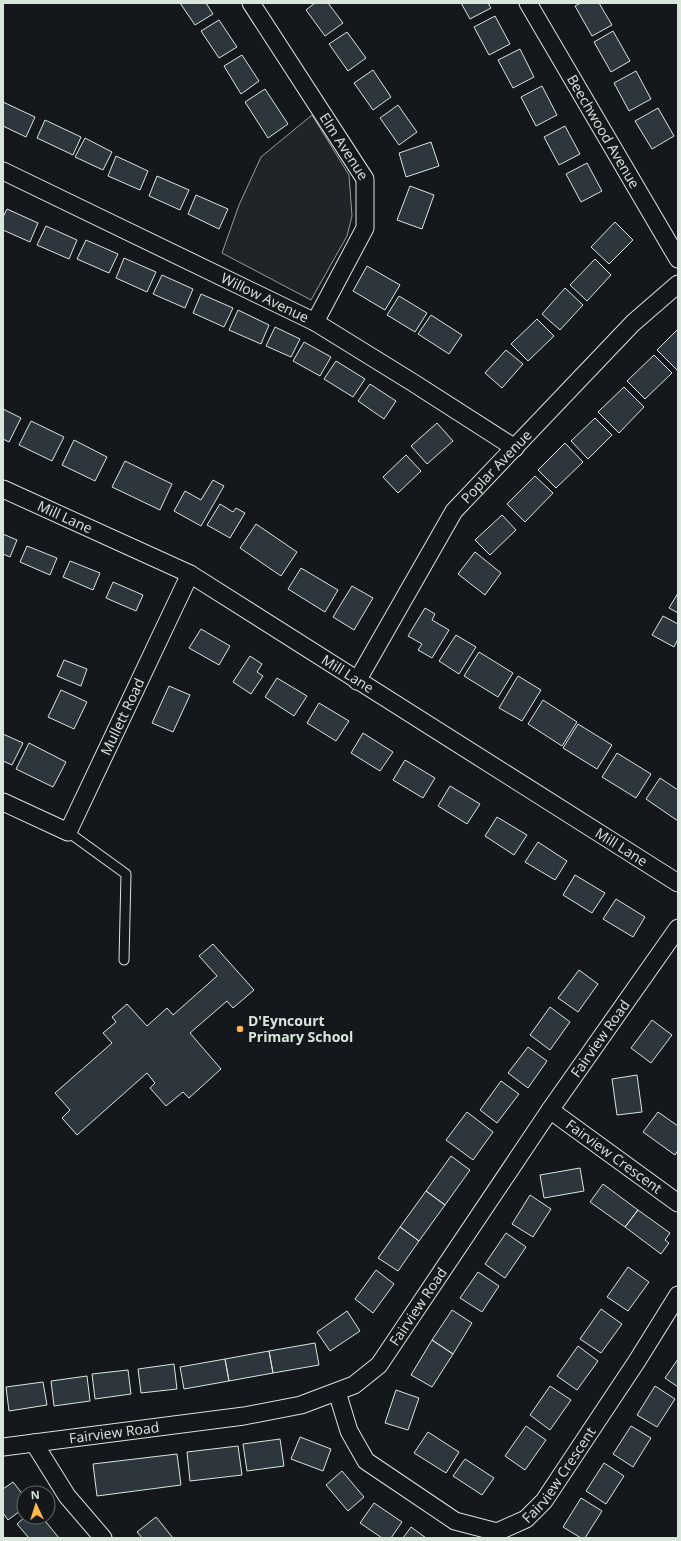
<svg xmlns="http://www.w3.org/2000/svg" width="681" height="1541" font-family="'Open Sans',sans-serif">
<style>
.green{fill:#202428;stroke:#939e99}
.building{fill:#2c363c;stroke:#d8e6dc}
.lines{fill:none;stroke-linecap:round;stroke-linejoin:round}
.service-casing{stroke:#d8e6dc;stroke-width:11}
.minor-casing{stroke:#d8e6dc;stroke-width:19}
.service{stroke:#14181c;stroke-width:9}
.minor{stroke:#14181c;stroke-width:17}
.poi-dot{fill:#ffb74d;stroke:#14181c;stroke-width:1.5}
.labels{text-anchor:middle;stroke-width:3;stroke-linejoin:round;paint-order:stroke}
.street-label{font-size:14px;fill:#d8e6dc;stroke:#14181c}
.poi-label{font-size:14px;font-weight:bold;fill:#d8e6dc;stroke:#14181c;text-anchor:start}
</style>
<rect width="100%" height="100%" fill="#14181c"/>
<path class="green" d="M 312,115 L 349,175 L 352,216 L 347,236 L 311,300 L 222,253 L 239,205 L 261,157 Z"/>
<path class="building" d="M 180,3 L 206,3 L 213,14 L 195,25 Z
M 315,3 L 328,3 L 343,23 L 325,36 L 306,10 Z
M 461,3 L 488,3 L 491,8 L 470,19 Z
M 581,3 L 599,3 L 612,25 L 592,36 L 575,6 Z
M 495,16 L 510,44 L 489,55 L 474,27 Z
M 219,20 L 237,47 L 219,58 L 201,31 Z
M 613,31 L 630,61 L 611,72 L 594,42 Z
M 347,32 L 366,58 L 348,71 L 329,44 Z
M 520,49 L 534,77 L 513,88 L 498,60 Z
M 242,55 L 259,81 L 241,94 L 224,66 Z
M 373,70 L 391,97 L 373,110 L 354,83 Z
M 636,71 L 651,99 L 629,111 L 614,83 Z
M 542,86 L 557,115 L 536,126 L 521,97 Z
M 265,89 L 288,124 L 268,138 L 245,102 Z
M 3,102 L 35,117 L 26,137 L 3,126 Z
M 398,105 L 417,132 L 399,145 L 380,118 Z
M 658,108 L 674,136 L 652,149 L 635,121 Z
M 45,120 L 81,137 L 73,155 L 37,138 Z
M 565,126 L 580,154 L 559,165 L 544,137 Z
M 85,138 L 112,152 L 103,170 L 75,157 Z
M 431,142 L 439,166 L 406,177 L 399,153 Z
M 116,156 L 148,171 L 140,190 L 108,176 Z
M 587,163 L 602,191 L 581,202 L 566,174 Z
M 157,176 L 189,190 L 180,210 L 149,196 Z
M 410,186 L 434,195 L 422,229 L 397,220 Z
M 196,195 L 228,209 L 219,229 L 188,214 Z
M 7,209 L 38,223 L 30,242 L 3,230 L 3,217 Z
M 615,222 L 633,240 L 609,264 L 591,247 Z
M 46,226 L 77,240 L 69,259 L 37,245 Z
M 86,240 L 118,254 L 109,273 L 77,259 Z
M 124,258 L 156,272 L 147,292 L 116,278 Z
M 595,259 L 611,275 L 587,301 L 570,285 Z
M 367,266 L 400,285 L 385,310 L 353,291 Z
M 162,275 L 193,289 L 185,308 L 153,294 Z
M 565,288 L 583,305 L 560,330 L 542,314 Z
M 201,294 L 233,308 L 224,327 L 193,313 Z
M 399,296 L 427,313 L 415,332 L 387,315 Z
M 238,310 L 269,325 L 261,344 L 229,330 Z
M 431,315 L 462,335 L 449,354 L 418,334 Z
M 537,319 L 554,336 L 528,361 L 511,344 Z
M 275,327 L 300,339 L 291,357 L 266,346 Z
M 678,329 L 678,371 L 657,350 Z
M 304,342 L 331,357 L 320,376 L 293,361 Z
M 506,350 L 523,364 L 502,388 L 485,373 Z
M 654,355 L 672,373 L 645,399 L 627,381 Z
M 336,361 L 365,379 L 353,397 L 324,379 Z
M 370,384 L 396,401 L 384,419 L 358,401 Z
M 624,387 L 644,407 L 619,433 L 598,412 Z
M 3,409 L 21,418 L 9,442 L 3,439 Z
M 595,418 L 612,435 L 588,459 L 571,441 Z
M 31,421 L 64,437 L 52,461 L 19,445 Z
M 437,423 L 453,441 L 427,464 L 411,446 Z
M 74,440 L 107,457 L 95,481 L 62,465 Z
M 565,443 L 583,462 L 556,488 L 538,470 Z
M 406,455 L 421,471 L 398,493 L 383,477 Z
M 125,461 L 172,484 L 160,510 L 112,487 Z
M 535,476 L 553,493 L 525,522 L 507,504 Z
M 213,480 L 224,486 L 201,526 L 174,511 L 185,491 L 201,500 Z
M 220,504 L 233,512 L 236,508 L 245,513 L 230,538 L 207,525 Z
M 502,515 L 516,530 L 490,555 L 475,540 Z
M 256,524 L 297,552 L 281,576 L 240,548 Z
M 3,534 L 17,540 L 10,557 L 3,554 Z
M 27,546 L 57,558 L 50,575 L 20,562 Z
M 475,552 L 501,573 L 485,595 L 458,574 Z
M 70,561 L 100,573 L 93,590 L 63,577 Z
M 301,568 L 338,590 L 325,612 L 288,589 Z
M 113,582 L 143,595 L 136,611 L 106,598 Z
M 352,586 L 373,598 L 354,630 L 333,617 Z
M 678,593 L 678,613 L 669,608 Z
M 425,608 L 435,614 L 432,620 L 449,630 L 432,658 L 418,650 L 422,644 L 408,636 Z
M 663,616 L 678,624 L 678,639 L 674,647 L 652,635 Z
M 201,629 L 230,646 L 219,665 L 189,648 Z
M 456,635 L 476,647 L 459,674 L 439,661 Z
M 479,652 L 513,673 L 498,697 L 464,676 Z
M 250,656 L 262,664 L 257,672 L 263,676 L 251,694 L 233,682 Z
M 64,660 L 87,669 L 81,686 L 57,676 Z
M 518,676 L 541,690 L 522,721 L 499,708 Z
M 277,678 L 307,696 L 294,716 L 265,697 Z
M 169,686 L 190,695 L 173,732 L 152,723 Z
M 61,690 L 87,702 L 74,729 L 48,717 Z
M 543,700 L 577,722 L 562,746 L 528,724 Z
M 319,703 L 349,721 L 336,741 L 307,723 Z
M 578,724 L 612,745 L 597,769 L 563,748 Z
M 363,733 L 393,752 L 380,771 L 351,753 Z
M 3,734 L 23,743 L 12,765 L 3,761 Z
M 29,743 L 66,762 L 53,787 L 16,769 Z
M 617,753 L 651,774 L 636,798 L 602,777 Z
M 405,760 L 435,778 L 423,798 L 393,780 Z
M 660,778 L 678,790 L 678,821 L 646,799 Z
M 450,786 L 480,804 L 467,824 L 438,806 Z
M 497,817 L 527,835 L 514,855 L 485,836 Z
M 538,842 L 567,861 L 555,880 L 525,862 Z
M 575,875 L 605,893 L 592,913 L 563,895 Z
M 616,899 L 645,917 L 633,937 L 603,919 Z
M 213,944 L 254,990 L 233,1008 L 227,1001 L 190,1033 L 221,1069 L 189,1098 L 183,1092 L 166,1106 L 150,1088 L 155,1083 L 147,1073 L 77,1135 L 62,1118 L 70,1110 L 55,1093 L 112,1043 L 103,1033 L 116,1022 L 112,1017 L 127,1004 L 147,1026 L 167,1008 L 173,1015 L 217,976 L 199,956 Z
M 579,970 L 598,984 L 578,1012 L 558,998 Z
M 550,1007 L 570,1022 L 550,1050 L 530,1035 Z
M 652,1020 L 672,1035 L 651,1063 L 631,1048 Z
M 528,1047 L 547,1061 L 528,1088 L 508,1073 Z
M 637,1075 L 642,1112 L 617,1115 L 612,1079 Z
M 501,1081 L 519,1094 L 497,1123 L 480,1110 Z
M 467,1112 L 493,1132 L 473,1160 L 446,1140 Z
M 658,1112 L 678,1126 L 678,1150 L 675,1155 L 643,1132 Z
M 451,1156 L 470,1170 L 445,1205 L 426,1191 Z
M 580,1168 L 584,1191 L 544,1198 L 540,1175 Z
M 603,1184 L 638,1210 L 625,1227 L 590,1202 Z
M 426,1191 L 445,1205 L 419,1241 L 400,1227 Z
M 530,1195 L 551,1209 L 533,1237 L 512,1224 Z
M 638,1210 L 670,1233 L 665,1240 L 669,1243 L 661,1254 L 625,1227 Z
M 400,1227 L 419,1241 L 398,1271 L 378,1258 Z
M 506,1233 L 526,1247 L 505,1278 L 485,1264 Z
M 628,1267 L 649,1282 L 628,1311 L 607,1297 Z
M 376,1270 L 394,1284 L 373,1313 L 355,1299 Z
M 478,1272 L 499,1286 L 482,1312 L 460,1298 Z
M 601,1309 L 622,1324 L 601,1353 L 580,1339 Z
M 452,1310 L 472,1323 L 453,1354 L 432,1340 Z
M 347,1311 L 360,1331 L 330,1351 L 317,1332 Z
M 432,1340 L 453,1354 L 432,1387 L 411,1375 Z
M 315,1343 L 319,1365 L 273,1373 L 269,1351 Z
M 578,1346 L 598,1361 L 577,1390 L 557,1376 Z
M 269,1351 L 273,1373 L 229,1381 L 225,1359 Z
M 225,1359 L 229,1381 L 184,1389 L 180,1367 Z
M 678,1359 L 678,1387 L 665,1378 Z
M 174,1364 L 177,1389 L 141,1393 L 138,1369 Z
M 128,1370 L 131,1394 L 95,1399 L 92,1374 Z
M 87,1376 L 90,1401 L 54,1406 L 51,1381 Z
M 43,1382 L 47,1405 L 9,1411 L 6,1387 Z
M 550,1386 L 571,1400 L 550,1430 L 530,1415 Z
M 655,1386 L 675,1399 L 657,1427 L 637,1415 Z
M 396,1390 L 419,1398 L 408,1430 L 385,1423 Z
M 526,1426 L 546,1440 L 525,1470 L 505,1456 Z
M 631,1426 L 651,1438 L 633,1467 L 613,1454 Z
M 428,1432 L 459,1452 L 446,1473 L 414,1453 Z
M 300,1437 L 331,1449 L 323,1471 L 291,1459 Z
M 280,1439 L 284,1466 L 247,1471 L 243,1444 Z
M 238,1446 L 242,1475 L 190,1481 L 187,1452 Z
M 177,1454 L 181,1485 L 97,1496 L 93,1464 Z
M 465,1459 L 494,1478 L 482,1495 L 453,1476 Z
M 604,1463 L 624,1476 L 606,1504 L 586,1491 Z
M 342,1471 L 364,1497 L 348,1511 L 326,1485 Z
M 13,1482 L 24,1496 L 24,1508 L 8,1520 L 3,1513 L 3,1489 Z
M 581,1498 L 602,1511 L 585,1538 L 581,1538 L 563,1527 Z
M 374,1503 L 402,1522 L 391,1538 L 382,1538 L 360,1523 Z
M 25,1517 L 42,1517 L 59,1538 L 29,1538 L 17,1524 Z
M 156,1517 L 173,1538 L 142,1538 L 137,1532 Z
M 411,1527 L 426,1538 L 403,1538 Z"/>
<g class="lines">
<defs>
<path id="service" d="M 68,832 L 126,874 L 124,960"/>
<g id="minor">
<path id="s1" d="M 251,3 L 365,179 L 365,228 L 315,322"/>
<path id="s2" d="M 528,3 L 678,259"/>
<path id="s3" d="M 3,171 L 315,322 L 412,382 L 515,448"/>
<path id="s4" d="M 3,489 L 190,574 L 678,883"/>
<path id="s5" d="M 357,681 L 454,511 L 633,323 L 678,284"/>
<path id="s6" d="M 3,802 L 68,832 L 190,574"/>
<path id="s7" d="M 550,1110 L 678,1203"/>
<path id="s8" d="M 337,1392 L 349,1431 L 366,1461 L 455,1521 L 497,1532 L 526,1519 L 544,1501 L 637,1361 L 678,1295"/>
<path d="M 34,1443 L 67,1496 L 103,1538"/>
<path id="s9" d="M 3,1447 L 244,1416 L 301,1405 L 354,1385 L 379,1365 L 550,1110 L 678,928"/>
</g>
</defs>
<use href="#service" class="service-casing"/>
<use href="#minor" class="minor-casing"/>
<use href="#service" class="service"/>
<use href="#minor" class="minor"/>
</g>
<circle class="poi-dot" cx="240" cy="1029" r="4"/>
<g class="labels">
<g class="street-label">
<text dy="5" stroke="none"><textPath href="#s2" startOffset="149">Beechwood Avenue</textPath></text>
<text dy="5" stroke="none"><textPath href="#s1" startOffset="171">Elm Avenue</textPath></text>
<text dy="5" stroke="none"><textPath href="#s3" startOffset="291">Willow Avenue</textPath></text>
<text dy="5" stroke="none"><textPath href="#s5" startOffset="257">Poplar Avenue</textPath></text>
<text dy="5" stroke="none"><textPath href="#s4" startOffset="68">Mill Lane</textPath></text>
<text dy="5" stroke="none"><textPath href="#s4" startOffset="392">Mill Lane</textPath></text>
<text dy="5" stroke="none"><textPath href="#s6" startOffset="199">Mullett Road</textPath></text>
<text dy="5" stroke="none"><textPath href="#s4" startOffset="716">Mill Lane</textPath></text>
<text dy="5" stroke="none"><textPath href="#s9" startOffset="784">Fairview Road</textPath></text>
<text dy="5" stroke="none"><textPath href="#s7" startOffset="79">Fairview Crescent</textPath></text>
<text dy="5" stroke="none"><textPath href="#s9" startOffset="460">Fairview Road</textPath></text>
<text dy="5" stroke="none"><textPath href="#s9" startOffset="112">Fairview Road</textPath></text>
<text dy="5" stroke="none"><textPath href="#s8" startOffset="313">Fairview Crescent</textPath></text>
</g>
<g class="poi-label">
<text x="248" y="1026">D'Eyncourt<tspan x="248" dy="16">Primary School</tspan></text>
</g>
</g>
<rect width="681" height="1541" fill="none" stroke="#d8e6dc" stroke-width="8"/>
<g transform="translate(36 1505) rotate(356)"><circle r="19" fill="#14181c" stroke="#626a69"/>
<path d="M0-3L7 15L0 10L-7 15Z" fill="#ffb74d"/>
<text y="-6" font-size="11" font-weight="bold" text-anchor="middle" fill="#d8e6dc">N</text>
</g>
</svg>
